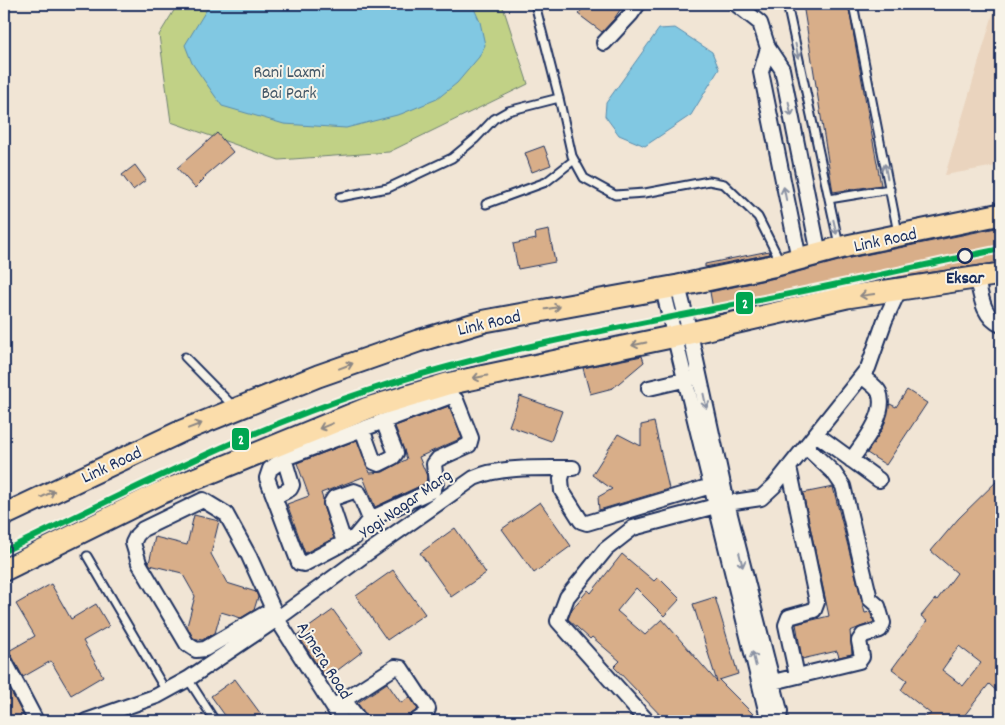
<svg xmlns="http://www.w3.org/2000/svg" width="1005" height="725" font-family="Dekko,sans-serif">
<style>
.built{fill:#ead4be}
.green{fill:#c1d186;stroke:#6e8072}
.water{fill:#81c8e2;stroke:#588bad}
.building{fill:#d8ae89;stroke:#1b2f5e;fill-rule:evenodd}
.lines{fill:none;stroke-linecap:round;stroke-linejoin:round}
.lane-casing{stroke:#1b2f5e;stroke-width:11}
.street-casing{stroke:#1b2f5e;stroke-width:18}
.primary-casing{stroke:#1b2f5e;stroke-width:25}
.lane{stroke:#f7f3e8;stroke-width:7}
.street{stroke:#f7f3e8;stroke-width:14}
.primary{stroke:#fbddab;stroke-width:21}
.metro-1-casing{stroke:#f7f3e8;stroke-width:10}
.metro-1{stroke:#00a651;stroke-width:6}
.oneway{stroke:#8991a3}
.oneway2{stroke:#8b8684}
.stop-dot{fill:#f7f3e8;stroke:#1b2f5e;stroke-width:2.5}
.labels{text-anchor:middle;stroke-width:4;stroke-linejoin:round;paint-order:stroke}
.park-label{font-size:18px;fill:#445868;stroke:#f7f3e8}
.street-label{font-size:18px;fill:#1b2f5e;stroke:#f7f3e8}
.stop-label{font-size:18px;font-weight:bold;fill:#1b2f5e;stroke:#f7f3e8}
.line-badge{stroke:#f7f3e8;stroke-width:2}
.badge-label{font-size:14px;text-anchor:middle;font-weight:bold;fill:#fff}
</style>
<rect width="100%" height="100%" fill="#f1e5d5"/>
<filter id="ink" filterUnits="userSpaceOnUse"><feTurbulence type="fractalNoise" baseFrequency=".02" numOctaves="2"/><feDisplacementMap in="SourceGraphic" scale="10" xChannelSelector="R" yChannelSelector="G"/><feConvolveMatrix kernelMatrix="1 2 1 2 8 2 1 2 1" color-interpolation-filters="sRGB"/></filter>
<g filter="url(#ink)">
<path class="built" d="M 996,4 L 1001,4 L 1001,165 L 945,175 Z"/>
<path class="green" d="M 178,4 L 502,4 L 528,84 L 389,152 L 279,160 L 171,122 L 159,35 Z"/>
<path class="water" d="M 210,4 L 472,4 L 480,22 L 485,45 L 479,57 L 457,83 L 437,99 L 401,114 L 346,128 L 284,124 L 222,106 L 192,63 L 185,45 Z
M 675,28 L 712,52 L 719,69 L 691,115 L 645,146 L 619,135 L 605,116 L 606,103 L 659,29 Z"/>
<path class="building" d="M 587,4 L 624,4 L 614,19 L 602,32 L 578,14 Z
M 803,4 L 848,4 L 881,185 L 833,192 Z
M 217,133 L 233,152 L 205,176 L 206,177 L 195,188 L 177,168 Z
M 544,146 L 551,165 L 532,172 L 525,153 Z
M 135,165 L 146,180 L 133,190 L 122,175 Z
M 1001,227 L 1001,262 L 845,285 L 714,315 L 710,292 L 775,278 L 850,258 Z
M 549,230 L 555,262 L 518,269 L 513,244 L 536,239 L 535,233 Z
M 769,251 L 770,254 L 705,267 L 705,264 Z
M 642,356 L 644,362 L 613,388 L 590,394 L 583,368 Z
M 907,390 L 927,403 L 886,465 L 867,453 L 884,426 L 889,405 L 890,404 L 896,407 Z
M 520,396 L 562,411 L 551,441 L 509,426 Z
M 449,406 L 462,438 L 419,457 L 427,476 L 426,483 L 375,507 L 363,477 L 321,493 L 323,499 L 323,506 L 334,538 L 305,553 L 287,504 L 309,496 L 297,463 L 357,440 L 370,473 L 383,472 L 407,459 L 395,426 Z
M 654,422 L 669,489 L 599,510 L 598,497 L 612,489 L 592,475 L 618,434 L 641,446 L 641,425 Z
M 1001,477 L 1001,695 L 989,684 L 960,721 L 918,721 L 931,714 L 901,690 L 907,680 L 892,669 L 927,621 L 921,616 L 935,599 L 937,600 L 957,573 L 931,551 L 958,519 ZM 959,646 L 981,663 L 963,686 L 942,670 Z
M 833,487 L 865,613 L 870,612 L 874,622 L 850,631 L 852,654 L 839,657 L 837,651 L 802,659 L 796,624 L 829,616 L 803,493 Z
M 540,502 L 571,546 L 534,573 L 502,529 Z
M 194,515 L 219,521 L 211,554 L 227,583 L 256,592 L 258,597 L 254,610 L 241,618 L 221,612 L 215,633 L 202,640 L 193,638 L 187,626 L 195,596 L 182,573 L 150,565 L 149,563 L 155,537 L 187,545 Z
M 455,528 L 486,573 L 451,597 L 420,553 Z
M 622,554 L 654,581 L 658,577 L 680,599 L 664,616 L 636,588 L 617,611 L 645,635 L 662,619 L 717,682 L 693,604 L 715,597 L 738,674 L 719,680 L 760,721 L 666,721 L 614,667 L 620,661 L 592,637 L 590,639 L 568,619 L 572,609 L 588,590 L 591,593 Z
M 393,570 L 425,614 L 387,640 L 356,596 Z
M 51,584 L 71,619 L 96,604 L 109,626 L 83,641 L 103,676 L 71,695 L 51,661 L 23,677 L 12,656 L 7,652 L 35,636 L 16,604 Z
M 333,610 L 363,651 L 326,679 L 298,635 Z
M 4,678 L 23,715 L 12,721 L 4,721 Z
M 235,679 L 266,721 L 229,721 L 211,696 Z
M 387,683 L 401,703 L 410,697 L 418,709 L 411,714 L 407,721 L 369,721 L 367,716 L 357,703 Z"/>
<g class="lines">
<defs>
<path id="lane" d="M 535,4 L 559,98 L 572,156 L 584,178 L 615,195 L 645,193 L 709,181 L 724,184 L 758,217 L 780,261
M 787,4 L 839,245
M 853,4 L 898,233
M 340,197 L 388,188 L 452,158 L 475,139 L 494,119 L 508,111 L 559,98
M 829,199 L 890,189
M 486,204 L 546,182 L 574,160
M 185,357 L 235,408
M 87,556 L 166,691
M 188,679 L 215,721"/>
<path id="street" d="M 736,4 L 760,23 L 768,48 L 782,69 L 819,254
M 604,43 L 631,14 L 638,4
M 768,48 L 761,72 L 799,259
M 977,278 C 981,297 983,317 1001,325
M 678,286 L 690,333 L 727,503 L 780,711 L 779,721
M 663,289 L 767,714 L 773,721
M 649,388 L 692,378
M 451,396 L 456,400 L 471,438 L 469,445 L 438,459 L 434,464 L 436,483 L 433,490 L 370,519 L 355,537 L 304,564 L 299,563 L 267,478 L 270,469 L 285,458 Z
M 362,429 L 374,462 L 379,464 L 393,457 L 396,453 L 383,421
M 816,434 L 879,480
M 851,460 C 863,443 888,414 879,392 C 876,386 867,381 862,376
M 789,467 L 817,602 L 814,610 L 789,617 L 786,625 L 797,676
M 564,468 L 561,479 L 562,491 L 581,521 L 587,523 L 711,486
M 274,497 L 290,489 L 292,485 L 284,458
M 344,542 L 331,503 L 334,498 L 354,491 L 359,493 L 370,519
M 273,609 L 205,649 L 196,650 L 187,644 L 139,563 L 133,543 L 137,535 L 143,529 L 203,500 L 226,514 L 249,556 L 273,609 L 277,619 L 342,721
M 4,660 L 36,721
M 765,684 L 859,661 L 862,657 L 859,641 L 863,635 L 880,630 L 883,623 L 878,606 L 870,599 L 843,486 L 834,473 L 806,447
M 344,700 L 360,721
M 333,707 L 395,667 L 401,668 L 428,709 L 426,714 L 416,721
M 86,721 L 157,696 L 188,679 L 277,619 L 363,556 L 474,478 C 499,466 544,468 573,468
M 647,721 L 558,621 L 567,597 L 606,549 L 633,528 L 727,503 L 761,498 L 774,486 L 868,368 L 885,320 L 899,290"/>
<path id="primary" d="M 4,515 L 182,431 L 318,376 L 418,341 L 485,321 L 678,286 L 772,266 L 847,246 L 1001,214
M 4,570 L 158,494 L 368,408 L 447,384 L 690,333 L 847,297 L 1001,274"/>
</defs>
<use href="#lane" class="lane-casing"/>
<use href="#street" class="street-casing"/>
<use href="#primary" class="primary-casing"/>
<use href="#lane" class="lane"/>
<use href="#street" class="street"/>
<use href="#primary" class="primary"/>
<defs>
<path id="metro-1" d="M 4,551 C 124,494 243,431 370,390 C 498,348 632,325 764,299 C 843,284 922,265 1001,249"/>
</defs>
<use href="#metro-1" class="metro-1-casing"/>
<use href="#metro-1" class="metro-1"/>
</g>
<defs><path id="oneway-shaft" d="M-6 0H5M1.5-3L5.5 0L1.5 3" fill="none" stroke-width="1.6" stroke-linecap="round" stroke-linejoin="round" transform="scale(1.25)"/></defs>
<g class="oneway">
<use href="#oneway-shaft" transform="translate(797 51) rotate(78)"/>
<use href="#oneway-shaft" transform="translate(790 109) rotate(79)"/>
<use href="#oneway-shaft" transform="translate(886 171) rotate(-101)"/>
<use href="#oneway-shaft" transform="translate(785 194) rotate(-101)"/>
<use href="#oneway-shaft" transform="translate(835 227) rotate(77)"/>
<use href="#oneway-shaft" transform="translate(705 401) rotate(78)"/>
<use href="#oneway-shaft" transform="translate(741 560) rotate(76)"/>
<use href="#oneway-shaft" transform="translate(754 659) rotate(-104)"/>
</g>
<g class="oneway2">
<use href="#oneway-shaft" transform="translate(867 295) rotate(172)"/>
<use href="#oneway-shaft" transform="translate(553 308) rotate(-10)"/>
<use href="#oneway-shaft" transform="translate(639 344) rotate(168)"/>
<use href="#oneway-shaft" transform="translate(346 366) rotate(-21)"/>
<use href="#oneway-shaft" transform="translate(480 377) rotate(168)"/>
<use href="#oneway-shaft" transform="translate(195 426) rotate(-21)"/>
<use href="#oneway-shaft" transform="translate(326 426) rotate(158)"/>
<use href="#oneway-shaft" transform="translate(48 494) rotate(-26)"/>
</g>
</g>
<circle class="stop-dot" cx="965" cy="256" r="7"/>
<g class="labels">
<g class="park-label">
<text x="289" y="77">Rani Laxmi<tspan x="289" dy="21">Bai Park</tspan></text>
</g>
<g class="street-label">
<text transform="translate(885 239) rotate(-12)" y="6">Link Road</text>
<text transform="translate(489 322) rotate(-13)" y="6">Link Road</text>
<text transform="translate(111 464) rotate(-25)" y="6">Link Road</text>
<text transform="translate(405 503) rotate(-35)" y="6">Yogi Nagar Marg</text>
<text transform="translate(325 660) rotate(58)" y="6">Ajmera Road</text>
</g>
<g class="stop-label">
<text x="965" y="283">Eksar</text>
</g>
</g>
<g class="line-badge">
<rect x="735" y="291" width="19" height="24" rx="5" fill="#00a651"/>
<rect x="231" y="427" width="19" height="24" rx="5" fill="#00a651"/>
</g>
<g class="badge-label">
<text x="745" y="308">2</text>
<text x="241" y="444">2</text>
</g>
<rect width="1005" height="725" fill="none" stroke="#f7f3e8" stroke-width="20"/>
<rect x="10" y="10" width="985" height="705" fill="none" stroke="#1b2f5e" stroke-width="2" filter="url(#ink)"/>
</svg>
